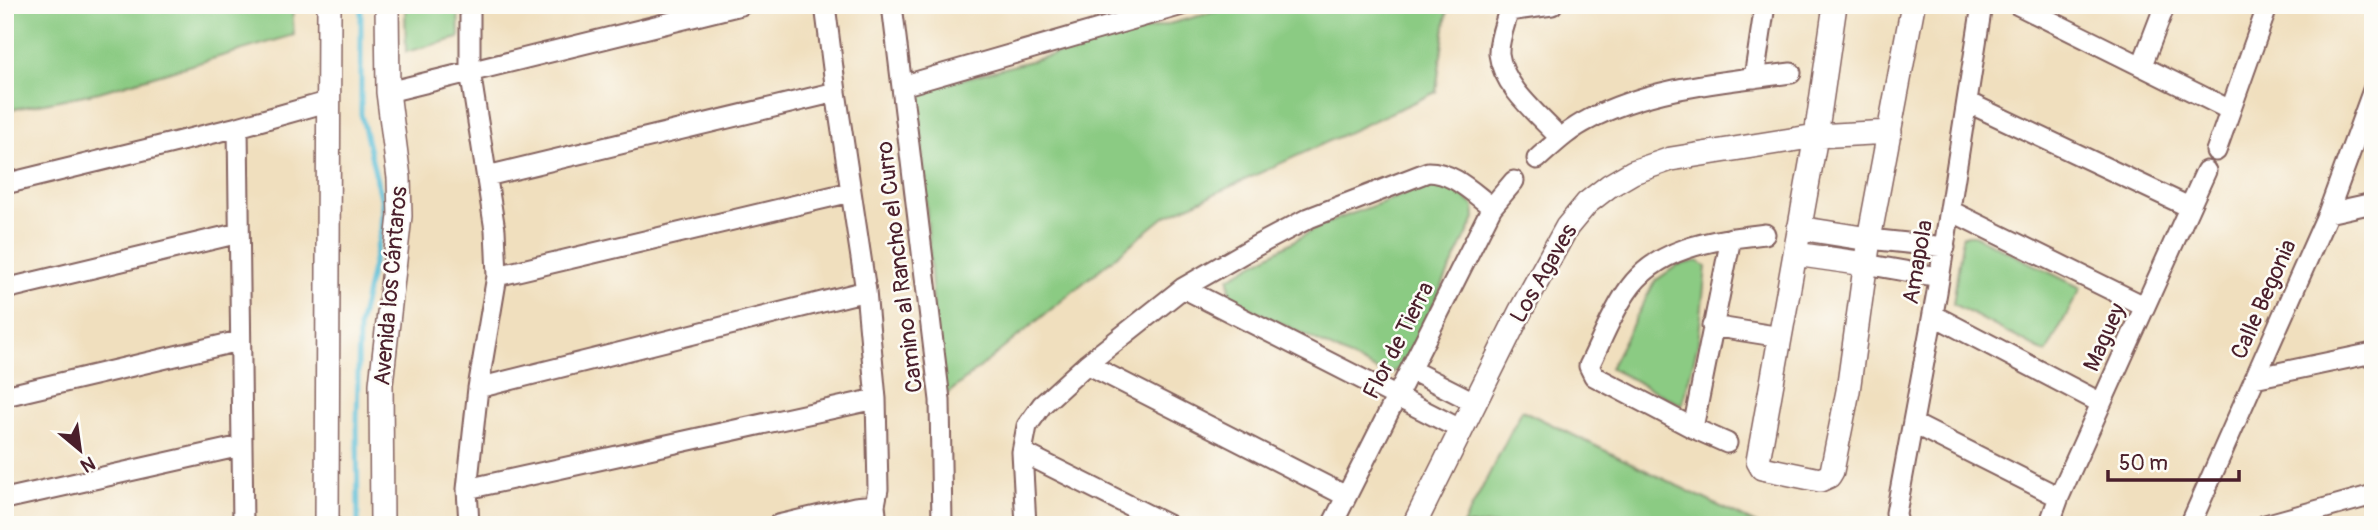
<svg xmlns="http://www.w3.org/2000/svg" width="2378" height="530" font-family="Pangolin,sans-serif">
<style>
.green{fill:#8bcb83;stroke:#6a7557;stroke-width:2}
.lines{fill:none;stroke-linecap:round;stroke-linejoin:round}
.stream{stroke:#58bdd6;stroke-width:5}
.minor-casing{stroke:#84625e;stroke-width:23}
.tertiary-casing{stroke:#84625e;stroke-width:26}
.minor{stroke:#fff;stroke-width:19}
.tertiary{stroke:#fff;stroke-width:23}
.labels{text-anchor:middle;stroke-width:5;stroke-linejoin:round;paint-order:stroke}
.street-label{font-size:23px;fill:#4a1f2b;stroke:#fdfcf7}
</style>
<rect width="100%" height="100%" fill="#fdfcf7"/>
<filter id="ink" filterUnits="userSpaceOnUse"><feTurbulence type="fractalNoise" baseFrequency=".0143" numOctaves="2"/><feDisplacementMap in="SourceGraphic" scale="14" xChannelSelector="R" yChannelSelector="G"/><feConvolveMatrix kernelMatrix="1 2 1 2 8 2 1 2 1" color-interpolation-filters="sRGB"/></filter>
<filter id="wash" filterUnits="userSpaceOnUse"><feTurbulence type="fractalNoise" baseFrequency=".00686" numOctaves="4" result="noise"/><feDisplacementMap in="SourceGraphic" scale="28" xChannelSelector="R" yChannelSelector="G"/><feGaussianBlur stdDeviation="1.57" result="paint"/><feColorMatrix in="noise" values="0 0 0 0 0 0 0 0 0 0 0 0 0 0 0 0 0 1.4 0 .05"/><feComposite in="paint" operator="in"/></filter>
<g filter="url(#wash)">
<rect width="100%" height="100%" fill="#f0dfbe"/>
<path class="green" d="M 5,5 L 292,5 L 294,35 L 99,92 L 5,111 Z
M 405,5 L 458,5 L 459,38 L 406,52 Z
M 1240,5 L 1448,5 L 1436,92 L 1164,217 L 940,400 L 918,91 Z
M 1447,182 L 1474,206 L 1475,218 L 1402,368 L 1386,375 L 1230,298 L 1229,278 L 1322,225 L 1418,189 Z
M 1963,235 L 1974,235 L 2081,288 L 2046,353 L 1953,304 Z
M 1698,261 L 1706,267 L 1698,344 L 1682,405 L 1610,368 L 1655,281 L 1678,265 Z
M 1522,410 L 1758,525 L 1463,525 Z"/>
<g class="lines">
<path class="stream" d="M 358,525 L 357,421 L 359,326 L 381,229 L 382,202 L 361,114 L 361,5"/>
</g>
</g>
<g filter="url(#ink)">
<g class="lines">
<defs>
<path id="minor" d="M 892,5 L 940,400 L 942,525
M 1510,5 C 1507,20 1498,39 1499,54 C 1503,87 1539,115 1560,138
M 2018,5 L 2230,110
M 1509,11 L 1552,5
M 2142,65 L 2165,5
M 1754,78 L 1765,5
M 902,86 L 1182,5
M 388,92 L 741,5
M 1967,102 L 2189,207
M 238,127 L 243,525
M 2216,151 L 2268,5
M 1537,159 C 1553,145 1568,130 1588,120 C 1650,87 1723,82 1791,73
M 487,176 L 836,92
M 5,184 L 238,127 L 327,102
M 1951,211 L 2144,306
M 2328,213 L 2373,203
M 1869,239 L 1945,247
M 1865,264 L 1939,277
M 497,276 L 851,192
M 1183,288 L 1460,429
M 5,289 L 239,233
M 1933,315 L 2101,403
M 1712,326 L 1781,337
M 1087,364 L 1346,496
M 1411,370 L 1474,402
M 2254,378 L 2373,353
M 478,388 L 866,291 L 836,92 L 825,5
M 5,396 L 239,341
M 1914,424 L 2059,497
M 1693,428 L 1731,238
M 1727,443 L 1693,428 L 1594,376 L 1589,366 C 1601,342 1611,315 1626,293 C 1656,246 1714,240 1765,234
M 1022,452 L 1168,525
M 467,489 L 876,399 L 866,291
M 5,499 L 241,446
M 875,505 L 877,525
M 469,525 L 467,489 L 478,388 L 497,276 L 495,230 L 470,71 L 470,5
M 778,525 L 855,507 L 875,505 L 878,489 L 876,399
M 1026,525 L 1022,452 L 1027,426 L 1042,405 L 1087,364 L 1183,288 L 1256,246 L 1309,218 L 1428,172 C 1453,172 1473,193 1492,207
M 1332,525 L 1492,207 L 1514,181
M 1898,525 L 1896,513 L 1937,292 L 1982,5
M 2049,525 L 2059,497 L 2206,171
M 2190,525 L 2328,213 L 2373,90
M 2265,525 L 2373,495"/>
<path id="tertiary" d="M 1835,5 L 1816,136 L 1758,461 L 1762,468 L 1820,480 L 1829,476 L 1832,471 L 1848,391 L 1869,239 L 1913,5
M 1799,228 L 1869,239
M 1795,254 L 1865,264
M 327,525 L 329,5
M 382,525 L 381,384 L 400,216 L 399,178 L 388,92 L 387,5
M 1414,525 L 1520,312 L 1567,227 L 1587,203 L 1609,186 L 1633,172 L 1671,159 L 1816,136 L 1890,132"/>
</defs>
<use href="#minor" class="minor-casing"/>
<use href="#tertiary" class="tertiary-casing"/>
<use href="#minor" class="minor"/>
<use href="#tertiary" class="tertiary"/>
</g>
</g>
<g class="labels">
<g class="street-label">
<text transform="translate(1917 262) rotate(-80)" y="8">Amapola</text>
<text transform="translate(899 267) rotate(-97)" y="8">Camino al Rancho el Curro</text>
<text transform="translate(1543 273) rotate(-60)" y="8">Los Agaves</text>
<text transform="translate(390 286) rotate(-85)" y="8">Avenida los Cántaros</text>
<text transform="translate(2263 299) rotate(-66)" y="8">Calle Begonia</text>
<text transform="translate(2104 337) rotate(-66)" y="8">Maguey</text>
<text transform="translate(1398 340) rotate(-63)" y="8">Flor de Tierra</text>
</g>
</g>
<rect width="2378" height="530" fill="none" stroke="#fdfcf7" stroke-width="28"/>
<g transform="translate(80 450) rotate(151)" stroke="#fdfcf7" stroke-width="5" paint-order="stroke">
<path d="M0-5L12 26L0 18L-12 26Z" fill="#4a1f2b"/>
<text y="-10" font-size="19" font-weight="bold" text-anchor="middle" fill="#4a1f2b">N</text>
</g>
<path d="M2108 470v10h131v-10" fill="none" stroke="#4a1f2b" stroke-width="3.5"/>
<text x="2119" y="470" font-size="21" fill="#4a1f2b" stroke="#fdfcf7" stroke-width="5" paint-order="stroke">50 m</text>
</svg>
